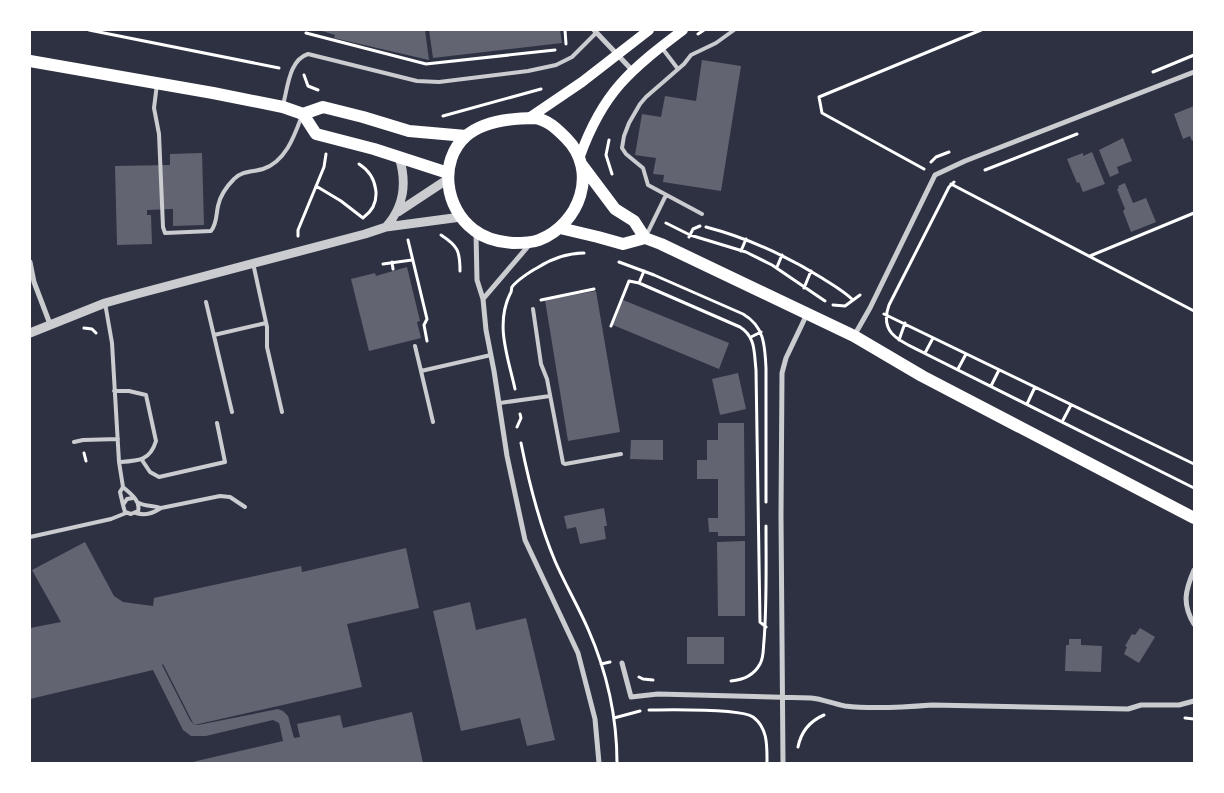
<svg xmlns="http://www.w3.org/2000/svg" width="1224" height="793" font-family="Barlow,sans-serif">
<style>
.building{fill:#626471}
.lines{fill:none;stroke-linecap:round;stroke-linejoin:round}
.path{stroke:#fff;stroke-width:3}
.service{stroke:#caccd0;stroke-width:4}
.minor{stroke:#caccd0;stroke-width:5}
.tertiary{stroke:#caccd0;stroke-width:9}
.secondary{stroke:#fff;stroke-width:10}
.primary{stroke:#fff;stroke-width:12}
</style>
<rect width="100%" height="100%" fill="#2d3142"/>
<path class="building" d="M 319,30 L 425,30 L 429,60 L 334,38 L 335,35 Z
M 429,30 L 560,30 L 562,43 L 433,58 Z
M 702,60 L 741,66 L 721,191 L 663,182 L 664,175 L 653,174 L 656,158 L 635,155 L 642,114 L 661,117 L 665,96 L 696,101 Z
M 1194,106 L 1194,140 L 1192,141 L 1190,136 L 1183,139 L 1174,114 Z
M 1123,138 L 1132,161 L 1117,167 L 1119,173 L 1110,177 L 1099,150 Z
M 1092,152 L 1105,184 L 1083,192 L 1079,182 L 1077,183 L 1067,159 L 1083,153 L 1083,156 Z
M 202,153 L 204,225 L 173,226 L 173,209 L 147,210 L 147,215 L 151,215 L 152,244 L 117,245 L 115,166 L 170,165 L 170,154 Z
M 1125,183 L 1133,203 L 1146,198 L 1156,222 L 1131,232 L 1123,211 L 1125,209 L 1117,189 L 1119,188 L 1118,186 Z
M 407,267 L 420,321 L 417,322 L 421,338 L 369,351 L 351,279 L 375,273 L 376,276 Z
M 596,291 L 620,432 L 568,441 L 545,300 Z
M 623,300 L 729,343 L 719,369 L 613,325 Z
M 738,373 L 746,409 L 720,415 L 712,379 Z
M 718,423 L 744,423 L 745,536 L 718,536 L 718,532 L 709,532 L 708,518 L 718,518 L 718,479 L 697,479 L 697,460 L 707,460 L 707,440 L 718,440 Z
M 631,440 L 663,440 L 663,460 L 630,459 Z
M 604,508 L 607,526 L 604,526 L 606,539 L 580,544 L 576,527 L 567,529 L 564,516 Z
M 745,541 L 745,616 L 718,616 L 717,542 Z
M 85,542 L 114,596 L 123,602 L 153,606 L 154,598 L 301,566 L 302,572 L 406,548 L 419,608 L 347,624 L 362,687 L 194,725 L 163,664 L 162,665 L 190,720 L 194,725 L 198,725 L 278,709 L 283,711 L 288,716 L 294,738 L 300,737 L 297,724 L 340,715 L 343,728 L 412,712 L 423,763 L 188,763 L 283,741 L 280,727 L 279,723 L 273,720 L 206,736 L 191,736 L 183,730 L 153,670 L 30,699 L 30,628 L 61,622 L 32,570 Z
M 470,602 L 476,630 L 526,618 L 555,740 L 527,746 L 520,718 L 461,731 L 433,611 Z
M 1140,628 L 1155,637 L 1139,663 L 1124,654 L 1127,647 L 1125,646 L 1132,634 L 1135,635 Z
M 687,637 L 724,637 L 724,664 L 687,664 Z
M 1069,639 L 1081,639 L 1081,645 L 1102,646 L 1101,672 L 1065,671 L 1066,645 L 1069,645 Z"/>
<g class="lines">
<path class="path" d="M 89,30 L 279,68
M 565,30 L 566,44
M 306,33 L 426,64 L 555,50
M 698,34 L 704,30
M 1153,72 L 1194,55
M 304,75 L 308,86 L 318,90
M 443,116 L 541,89
M 609,140 L 606,155 L 612,174
M 931,162 L 936,157 L 949,152
M 359,164 C 378,176 383,203 364,217
M 924,169 L 822,113 L 819,97 L 981,30
M 985,170 L 1077,134
M 954,182 L 949,187 L 889,305 C 878,335 903,342 924,353 L 1194,488
M 951,184 L 1194,311
M 316,186 L 341,201 L 363,218
M 666,223 L 690,235 L 746,252 L 772,265 L 825,301
M 706,227 C 748,238 785,255 822,278 C 833,285 844,291 853,300
M 441,235 C 458,246 460,251 460,271
M 298,236 L 298,230 L 324,167 L 326,154
M 689,237 L 693,229 L 700,226
M 408,240 L 427,319 L 424,325 L 427,341
M 741,251 L 746,239
M 1090,256 L 1194,213
M 392,262 L 393,269
M 619,262 L 654,275 L 743,314 C 764,326 765,345 766,368 L 766,502
M 383,264 L 412,260
M 777,267 L 782,255
M 644,271 L 639,283 L 740,327 C 756,337 754,353 756,370 L 760,622 L 766,627
M 804,288 L 811,271
M 541,300 L 594,289
M 833,305 L 845,306 L 860,295
M 884,314 L 1194,464
M 611,326 L 629,281 L 639,283
M 84,328 L 92,329 L 96,333
M 751,337 L 761,332
M 899,340 L 905,323
M 925,353 L 933,338
M 958,369 L 966,354
M 991,386 L 999,370
M 515,389 C 508,357 495,325 510,294 C 512,292 511,289 512,287 C 516,281 531,271 537,268 C 551,259 567,253 584,253
M 1027,404 L 1035,387
M 1062,422 L 1071,405
M 517,427 L 521,418 L 520,414
M 521,443 C 529,483 539,523 555,561 C 565,584 578,606 588,629 C 607,672 617,717 617,763
M 84,453 L 86,461
M 601,664 L 610,662
M 639,677 L 643,679 L 653,680
M 731,681 C 743,680 754,675 760,664 C 764,657 763,649 764,641 C 767,603 766,564 766,526
M 649,710 C 668,710 740,708 753,717 C 768,728 767,746 767,763
M 614,718 L 640,711
M 1185,718 L 1194,719
M 798,747 C 801,732 810,721 824,715"/>
<path class="service" d="M 662,48 L 678,69
M 157,84 L 154,108 L 159,134 L 163,227 L 165,233 L 211,231 C 217,224 216,215 218,206 C 220,196 227,186 234,179 C 241,171 253,172 263,169 C 285,162 294,137 301,118
M 283,105 C 288,87 289,60 308,54 L 417,81 L 439,82 L 528,71 L 556,65 L 572,57 L 596,33
M 702,214 L 648,185 L 643,168 L 626,154 L 622,148 L 624,136 L 629,123 L 640,104 L 646,97 L 684,64 L 691,55 L 716,43 L 734,30
M 646,236 L 666,195
M 253,263 L 267,327 L 267,347 L 282,412
M 206,302 L 232,412
M 105,303 L 112,343 L 119,462 L 123,487 L 120,492 L 123,505
M 533,309 L 541,364 L 547,379 L 563,463 L 565,464 L 621,454
M 214,335 L 266,323
M 415,346 L 421,371 L 491,355
M 421,371 L 433,422
M 114,391 L 129,391 L 146,395 L 156,441 C 150,461 138,461 119,462
M 500,403 L 550,396
M 74,442 L 83,440 L 118,439
M 142,460 L 150,472 L 159,477 L 225,462 L 217,423
M 123,487 C 130,493 141,501 138,511 L 131,514 L 125,512 L 123,505 L 127,499 L 133,498
M 139,503 C 147,507 153,505 161,508
M 136,513 C 146,516 153,513 161,508 L 220,496 L 230,497 L 245,507
M 30,537 L 111,519 L 126,513"/>
<path class="minor" d="M 594,30 L 632,70
M 476,233 L 477,280 L 483,299 L 486,330 L 494,371 L 507,456 L 525,540 L 578,653 L 595,719 L 599,763
M 30,262 L 34,282 L 50,324
M 483,299 L 530,244
M 854,336 L 870,308 L 935,175 L 965,161 L 1194,72
M 1194,570 C 1185,591 1182,604 1194,624
M 622,663 L 631,697 L 658,694 L 811,698 C 823,699 833,704 845,706 C 870,709 907,707 932,705 L 1128,709 L 1141,705 L 1179,705 L 1194,701
M 783,763 L 781,516 L 782,373 L 786,358 L 807,314"/>
<path class="tertiary" d="M 398,212 L 448,179
M 386,227 C 404,207 407,182 399,157
M 30,333 L 105,303 L 137,294 L 365,234 L 386,227 L 461,217"/>
<path class="secondary" d="M 529,118 L 582,82 L 649,30
M 580,156 C 603,92 630,70 683,30"/>
<path class="primary" d="M 30,61 L 213,93 L 283,107 L 303,114 L 323,107 L 363,117 L 409,131 L 466,136
M 303,114 L 316,134 L 374,149 L 448,173
M 535,118 C 548,120 557,129 566,138 C 599,171 580,224 539,240 C 531,243 522,243 513,243 C 499,242 485,239 474,230 C 445,209 438,161 466,136 C 483,121 513,118 535,118 Z
M 582,165 L 615,209 L 634,221 L 645,238
M 560,228 L 598,237 L 623,244 L 645,238 L 661,244 L 854,336 L 922,376 L 1194,518"/>
</g>
<rect width="1224" height="793" fill="none" stroke="#ffffff" stroke-width="62"/>
</svg>
